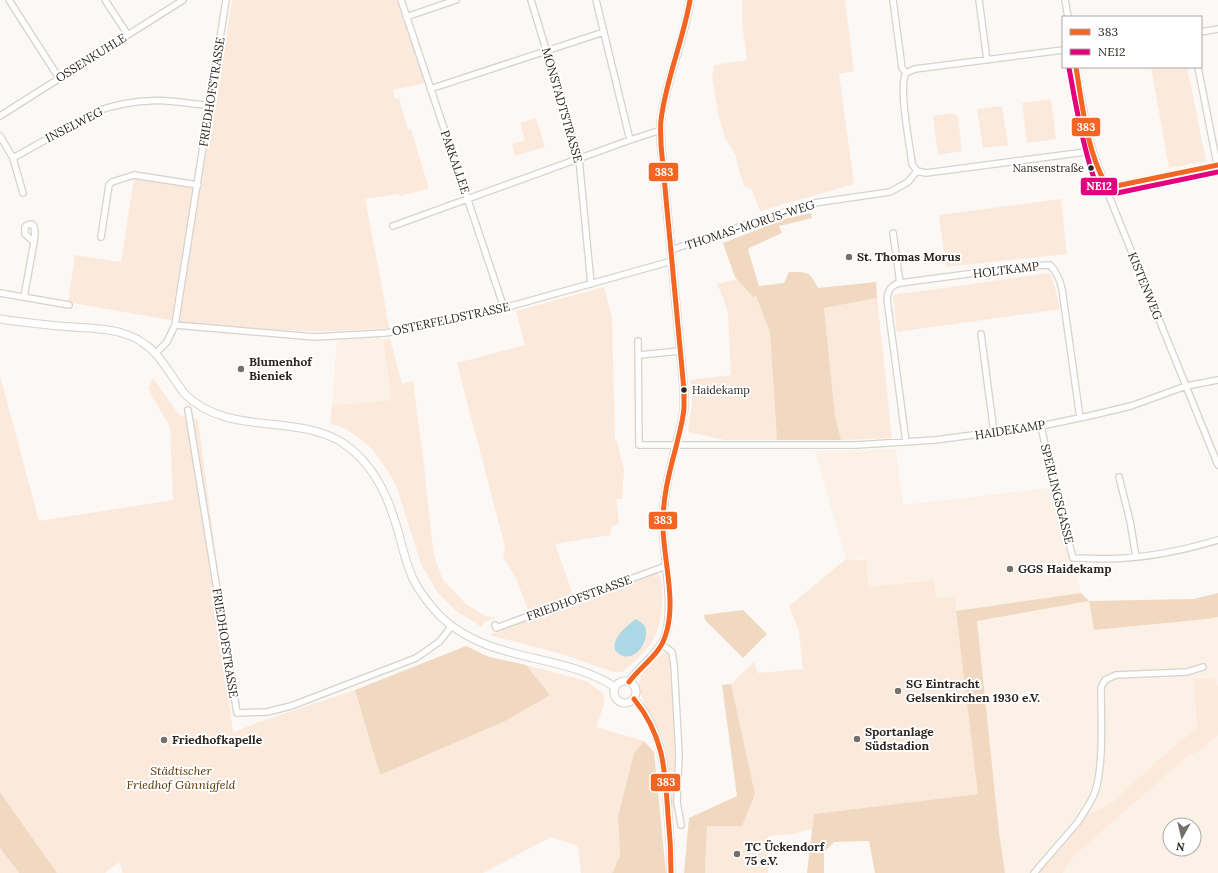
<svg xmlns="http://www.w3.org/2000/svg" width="1218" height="873" font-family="Lora,serif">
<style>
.built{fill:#fcf1e7;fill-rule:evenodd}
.green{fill:#fbeadc}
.forest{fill:#f1d8c1}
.water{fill:#abd8e4}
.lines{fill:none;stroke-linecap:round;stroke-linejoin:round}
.minor-casing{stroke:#d6d2cd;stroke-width:8}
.tertiary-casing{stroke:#d6d2cd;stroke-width:9}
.minor{stroke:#fefefe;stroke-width:5.5}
.tertiary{stroke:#fefefe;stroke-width:7}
.bus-1-casing{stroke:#fff;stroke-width:8}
.bus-2-casing{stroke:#fff;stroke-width:8}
.bus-1{stroke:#f26522;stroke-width:5}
.bus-2{stroke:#e5007d;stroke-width:5}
.bus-dot{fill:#2b2621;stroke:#fff;stroke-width:1.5}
.poi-dot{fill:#74706b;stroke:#fff;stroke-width:1.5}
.labels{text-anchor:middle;stroke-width:4;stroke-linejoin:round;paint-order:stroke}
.bus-label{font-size:11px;fill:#2b2621;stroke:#fff;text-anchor:end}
.street-label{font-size:12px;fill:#2b2621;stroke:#fff}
.poi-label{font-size:12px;font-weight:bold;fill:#2b2621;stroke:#fff;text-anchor:start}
.park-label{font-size:12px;font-style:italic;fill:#5b3302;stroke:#fff}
.line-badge{stroke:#fff;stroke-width:1.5}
.badge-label{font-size:11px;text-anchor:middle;font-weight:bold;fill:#fff}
</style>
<rect width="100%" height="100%" fill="#fbf8f5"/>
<path class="built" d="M 377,335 L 383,340 L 391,397 L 388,402 L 332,405 L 337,338 Z
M 896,449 L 903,505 L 1050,488 L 1081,593 L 956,611 L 956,597 L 936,599 L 934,580 L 869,587 L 866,560 L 864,557 L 846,559 L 815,451 Z
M 1089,601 L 1094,630 L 1207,619 L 1218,617 L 1218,873 L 1005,873 L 999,832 L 977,621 ZM 1170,825 L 1194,825 L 1194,849 L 1170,849 Z"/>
<path class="green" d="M 232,0 L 397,0 L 425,83 L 393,90 L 395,99 L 399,98 L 408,130 L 411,129 L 429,189 L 399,196 L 398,194 L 365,199 L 382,287 L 389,328 L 337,331 L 299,331 L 239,327 L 180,322 L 68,302 L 75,255 L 121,262 L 134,178 L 200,188 L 209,130 L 212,129 Z
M 742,0 L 845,0 L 854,71 L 839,74 L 854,184 L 760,211 L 751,188 L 749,189 L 747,186 L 744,187 L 736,159 L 737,157 L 725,138 L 718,114 L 712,76 L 715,65 L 747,60 L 742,23 Z
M 1151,67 L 1187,67 L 1206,161 L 1169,168 Z
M 1051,99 L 1056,139 L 1027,143 L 1022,103 Z
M 1002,106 L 1008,145 L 983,148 L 977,109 Z
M 953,113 L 958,117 L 962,151 L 938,155 L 933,116 Z
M 536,118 L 545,147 L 515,156 L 512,144 L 525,140 L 520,123 Z
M 1061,199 L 1067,254 L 946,267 L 939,215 Z
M 1050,273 L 1055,288 L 1060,309 L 897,332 L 893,295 Z
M 738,279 L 753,296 L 756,296 L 770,333 L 777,440 L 725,440 L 688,432 L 692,402 L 690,380 L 731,375 L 728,314 L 724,300 L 717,284 Z
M 604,287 L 612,318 L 615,441 L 617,441 L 624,470 L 622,499 L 616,499 L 619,523 L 612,527 L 610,535 L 555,544 L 573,595 L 529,612 L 515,576 L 503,557 L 505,549 L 504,543 L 457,363 L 525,345 L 516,311 Z
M 877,298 L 892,438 L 841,440 L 835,416 L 824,308 Z
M 390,339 L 402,384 L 413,381 L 424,465 L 433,549 L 437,565 L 443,580 L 466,604 L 485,616 L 496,618 L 484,622 L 482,627 L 456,611 L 437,592 L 421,564 L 397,488 L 391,476 L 373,450 L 358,437 L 344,428 L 330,423 L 332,405 L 388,401 L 391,397 L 383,340 Z
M 0,376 L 39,521 L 173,500 L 170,427 L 148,389 L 153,378 L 179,415 L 198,420 L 221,595 L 217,597 L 233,733 L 256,723 L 355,690 L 380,775 L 550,695 L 526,665 L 586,681 L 604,694 L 604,704 L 596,727 L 644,741 L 634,753 L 618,816 L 620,856 L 612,873 L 581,873 L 578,846 L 551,837 L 483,873 L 123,873 L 119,862 L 105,873 L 57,873 L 0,792 Z
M 846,559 L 866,560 L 869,587 L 934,580 L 936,598 L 956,597 L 956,611 L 979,794 L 814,814 L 812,829 L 793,834 L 769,836 L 768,873 L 705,873 L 707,826 L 755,794 L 731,684 L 754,662 L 758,673 L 803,669 L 799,631 L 789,606 Z
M 654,573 L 657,573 C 663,577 662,586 662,593 C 663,614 660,633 646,650 C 639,658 630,665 623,672 L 614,672 L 555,652 L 489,635 Z
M 664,653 L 669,654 L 670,660 L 675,735 L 674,809 L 672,809 C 670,785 669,759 662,736 C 656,719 638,700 639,683 C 640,672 655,659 664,653 Z
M 1214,678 L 1218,687 L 1218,735 L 1194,755 L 1192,752 L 1075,855 L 1062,873 L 1038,873 L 1086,816 L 1112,803 L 1175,745 L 1197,729 L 1194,679 Z
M 0,848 L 19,873 L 0,873 Z"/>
<path class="forest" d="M 811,213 L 812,218 L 779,226 L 782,233 L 749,248 L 748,250 L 759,286 L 784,283 L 789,272 C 808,272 809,271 818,288 L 876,282 L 877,298 L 824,308 L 835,416 L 841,440 L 777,440 L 770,333 L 756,296 L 753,297 L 735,277 L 723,243 L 788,218 Z
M 1081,593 L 1089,601 L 1194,599 L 1218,593 L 1218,617 L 1207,619 L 1094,630 L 1089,601 L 977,621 L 999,832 L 1005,873 L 875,873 L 869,841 L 834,842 L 824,852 L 824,873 L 807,873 L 814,814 L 978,794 L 956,611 Z
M 743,610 L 767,634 L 743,658 L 705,620 L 704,615 Z
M 466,646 L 489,657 L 526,665 L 550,695 L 503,722 L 380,775 L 355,690 Z
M 731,684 L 755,794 L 742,826 L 707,826 L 705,873 L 684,873 L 689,818 L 737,796 L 722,685 Z
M 644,741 L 654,752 L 666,873 L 612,873 L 620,856 L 618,816 L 634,753 Z
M 0,792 L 57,873 L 19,873 L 0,848 Z"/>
<path class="water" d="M 636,619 C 639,621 642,623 644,625 C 653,639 632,670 615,650 C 612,637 627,626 636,619 Z"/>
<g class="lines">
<defs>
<path id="minor" d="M 9,0 L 59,78
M 105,0 L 128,35
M 401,0 L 504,308
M 531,0 L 579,159 L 591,284
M 596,0 L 630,140
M 893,0 L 902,68 L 906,73
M 979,0 L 987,60
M 1065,0 L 1068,17
M 406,17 L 456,0
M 1201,32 L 1218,29
M 1076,67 C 1081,95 1085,124 1093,152 C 1098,167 1105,181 1109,196 L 1218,465
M 1198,67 L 1218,169
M 906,73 C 898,87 910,145 912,164 L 917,171 L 926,173 L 1093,151
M 906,73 L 915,69 L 1063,50
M 430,89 L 604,32
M 0,116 L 183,0
M 0,136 L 13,158 L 23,193
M 13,158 L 97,111 C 140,96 167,100 210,106
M 1106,184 L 1110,186 L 1116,186 L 1218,165
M 393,226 L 630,140 L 661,130
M 893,233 L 900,283 C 891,285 888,290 887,299 L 906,442
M 101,237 L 109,185 L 112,182 L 134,175 L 198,185
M 671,250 L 756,221 L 814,203 L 890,192 L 908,182 L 917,171
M 900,283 L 1028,266 L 1050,265 C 1057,272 1060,280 1062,289 L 1080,418
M 0,293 L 69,305
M 24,297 L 34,242 L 35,233 L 34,226 L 32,224 L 27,225 L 25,227 L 25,234 L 34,242
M 175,325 L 315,337 L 385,333 L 417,328 L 504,308 L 672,261
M 981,334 L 994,433
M 638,341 L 639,445 L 856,445 L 935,440 L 1041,426 L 1089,416 L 1131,406 L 1186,386 L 1218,380
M 156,353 L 167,342 L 175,325 L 226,0
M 639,355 L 680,351
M 188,410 L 237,713 L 267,712 L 291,706 L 416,658 L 439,642 L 452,626
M 1041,426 L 1054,487 L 1073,558 C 1090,558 1108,560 1125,558 C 1157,556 1188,549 1218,540
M 1119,477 L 1130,521 L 1136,557
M 495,625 L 496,628 L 666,566
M 661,644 L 672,652 L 674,665 L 679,753 L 677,802 L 681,825
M 1034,873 L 1078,822 C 1084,812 1091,803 1095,792 C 1104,765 1101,717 1101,687 L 1105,680 L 1116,675 L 1187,672 L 1203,667"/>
<path id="tertiary" d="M 0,319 C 19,322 39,324 58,326 C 92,329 130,325 155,353 C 166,365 174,380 184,393 C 226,437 296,413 343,443 C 374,464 388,496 398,531 C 402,545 405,560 411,574 C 417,589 429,604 440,616 C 490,664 561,652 615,687
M614 692a11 11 0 1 1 22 0a11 11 0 1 1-22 0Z
M 629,682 C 639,666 658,655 665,637 C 675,608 664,560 663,528 C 662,491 674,456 682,421 L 684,409 L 684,390 L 661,145 C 661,137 660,128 661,120 C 666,79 684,41 690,0
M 634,699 C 663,730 666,774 668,814 C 670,834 671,854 671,873"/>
</defs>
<use href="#minor" class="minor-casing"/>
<use href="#tertiary" class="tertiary-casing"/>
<use href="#minor" class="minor"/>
<use href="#tertiary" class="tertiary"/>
<defs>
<path id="bus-1" d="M 1076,67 C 1082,103 1087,153 1106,184
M 1106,184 L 1110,186 L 1116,186 L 1218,165
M 629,682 C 640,667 659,655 665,637 C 677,604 664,562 663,528 C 662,500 669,473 676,447 C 679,434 683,421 684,408 C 684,402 684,396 684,390 L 661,145 C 661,137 660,128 661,120 C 666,79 683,41 690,0
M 634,699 C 664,736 665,769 668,815 C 670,834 671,853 671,873"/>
<path id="bus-2" d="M 1069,68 C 1075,100 1080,131 1089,162 C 1092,171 1093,181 1100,187 C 1104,192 1110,193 1117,193 L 1218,172"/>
</defs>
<use href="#bus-1" class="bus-1-casing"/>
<use href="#bus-2" class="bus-2-casing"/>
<use href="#bus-1" class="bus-1"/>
<use href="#bus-2" class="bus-2"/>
</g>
<g class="bus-dot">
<circle cx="1091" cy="168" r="3.5"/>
<circle cx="684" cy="390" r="3.5"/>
</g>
<g class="poi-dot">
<circle cx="849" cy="257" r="4"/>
<circle cx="241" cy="369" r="4"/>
<circle cx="1010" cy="569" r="4"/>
<circle cx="898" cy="691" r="4"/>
<circle cx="857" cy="739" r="4"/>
<circle cx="164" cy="740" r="4"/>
<circle cx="737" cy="854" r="4"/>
</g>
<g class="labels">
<g class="bus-label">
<text x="1084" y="172">Nansenstraße</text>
<text x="692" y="394" text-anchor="start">Haidekamp</text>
</g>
<g class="street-label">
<text transform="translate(91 58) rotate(-32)" y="4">OSSENKUHLE</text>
<text transform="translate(212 92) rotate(-81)" y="4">FRIEDHOFSTRASSE</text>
<text transform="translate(562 105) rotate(74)" y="4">MONSTADTSTRASSE</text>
<text transform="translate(74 125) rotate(-27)" y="4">INSELWEG</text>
<text transform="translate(455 162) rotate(71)" y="4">PARKALLEE</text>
<text transform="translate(750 225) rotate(-18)" y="4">THOMAS-MORUS-WEG</text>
<text transform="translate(1006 270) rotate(-7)" y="4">HOLTKAMP</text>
<text transform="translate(1145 286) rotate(68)" y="4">KISTENWEG</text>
<text transform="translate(451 319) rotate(-12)" y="4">OSTERFELDSTRASSE</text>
<text transform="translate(1010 430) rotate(-9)" y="4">HAIDEKAMP</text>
<text transform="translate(1057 494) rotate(76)" y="4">SPERLINGSGASSE</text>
<text transform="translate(579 598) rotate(-20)" y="4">FRIEDHOFSTRASSE</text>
<text transform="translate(225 643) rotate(81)" y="4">FRIEDHOFSTRASSE</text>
</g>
<g class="poi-label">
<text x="857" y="261">St. Thomas Morus</text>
<text x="249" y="366">Blumenhof<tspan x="249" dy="14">Bieniek</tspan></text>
<text x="1018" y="573">GGS Haidekamp</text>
<text x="906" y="688">SG Eintracht<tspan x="906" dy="14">Gelsenkirchen 1930 e.V.</tspan></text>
<text x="865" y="736">Sportanlage<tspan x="865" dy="14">Südstadion</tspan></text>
<text x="172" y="744">Friedhofkapelle</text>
<text x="745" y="851">TC Ückendorf<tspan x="745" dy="14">75 e.V.</tspan></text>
</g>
<g class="park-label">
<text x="181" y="775">Städtischer<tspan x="181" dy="14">Friedhof Günnigfeld</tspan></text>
</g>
</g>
<g class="line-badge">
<rect x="1071" y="117" width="30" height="20" rx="4" fill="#f26522"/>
<rect x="648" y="162" width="31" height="20" rx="4" fill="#f26522"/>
<rect x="1080" y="177" width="38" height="19" rx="4" fill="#e5007d"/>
<rect x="648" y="511" width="30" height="19" rx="4" fill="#f26522"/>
<rect x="650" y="773" width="31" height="19" rx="4" fill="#f26522"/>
</g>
<g class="badge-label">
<text x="1086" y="131">383</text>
<text x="664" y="176">383</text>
<text x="1099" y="190">NE12</text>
<text x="663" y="524">383</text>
<text x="666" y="786">383</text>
</g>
<rect x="1062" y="16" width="140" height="52" fill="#ffffff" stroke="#aaa8a6"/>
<rect x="1070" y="29" width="20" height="6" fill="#f26522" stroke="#aaa8a6"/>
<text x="1098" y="36" font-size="12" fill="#2b2621">383</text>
<rect x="1070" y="49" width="20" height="6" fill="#e5007d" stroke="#aaa8a6"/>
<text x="1098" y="56" font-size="12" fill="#2b2621">NE12</text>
<g transform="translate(1182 837) rotate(188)"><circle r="19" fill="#ffffff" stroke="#aaa8a6"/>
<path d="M0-3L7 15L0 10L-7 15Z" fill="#74706b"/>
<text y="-6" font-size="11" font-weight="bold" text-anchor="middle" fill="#2b2621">N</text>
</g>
</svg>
